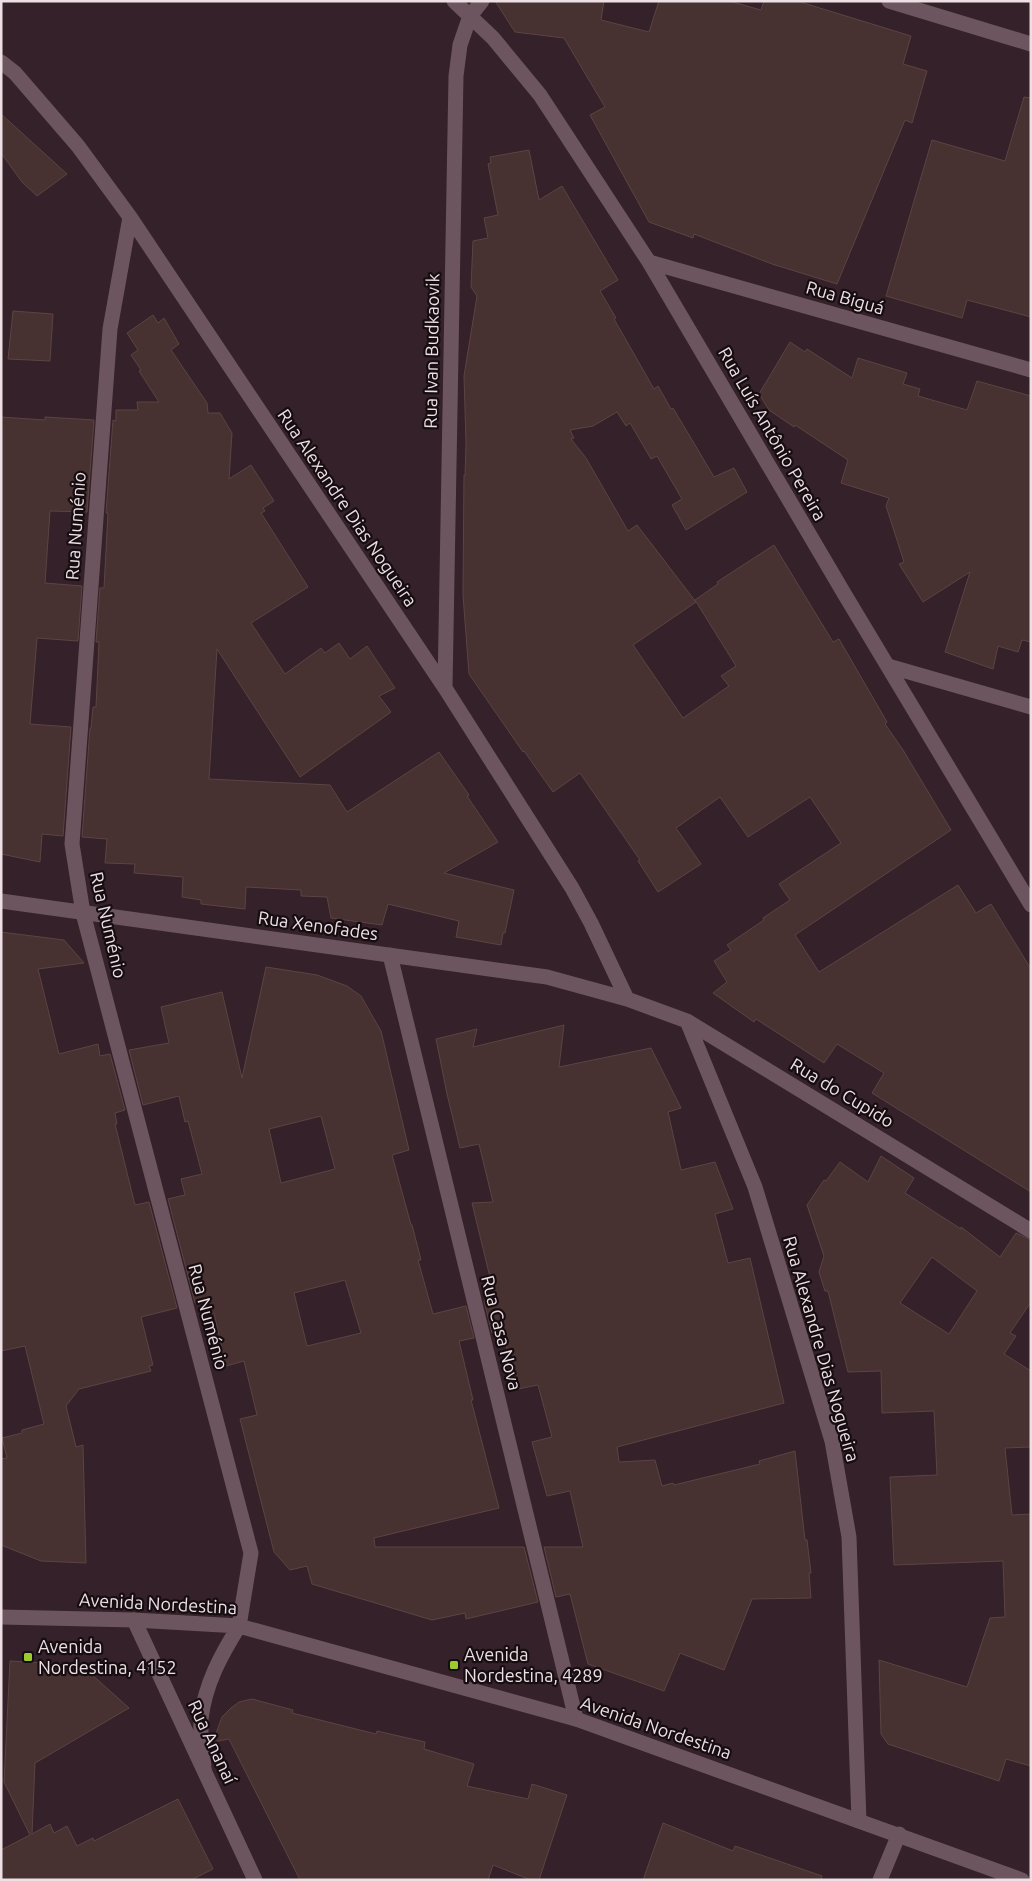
<svg xmlns="http://www.w3.org/2000/svg" width="1032" height="1881" font-family="Ubuntu,sans-serif">
<style>
.building{fill:#483131;stroke:#5c4444;fill-rule:evenodd}
.lines{fill:none;stroke-linecap:round;stroke-linejoin:round}
.minor{stroke:#6c555e;stroke-width:15}
.secondary{stroke:#6c555e;stroke-width:15}
.poi-dot{fill:#9dca30;stroke:#160d11;stroke-width:2}
.labels{text-anchor:middle;stroke-width:4.5;stroke-linejoin:round;paint-order:stroke}
.street-label{font-size:18px;fill:#eddfe4;stroke:#160d11}
.poi-label{font-size:18px;fill:#eddfe4;stroke:#160d11;text-anchor:start}
</style>
<rect width="100%" height="100%" fill="#342129"/>
<path class="building" d="M 495,1 L 604,1 L 601,20 L 649,32 L 659,1 L 729,1 L 761,10 L 764,1 L 797,1 L 911,36 L 903,64 L 927,71 L 912,123 L 905,120 L 837,284 L 772,264 L 694,234 L 693,238 L 649,222 L 590,115 L 605,107 L 564,38 L 515,32 Z
M 1024,97 L 1031,98 L 1031,317 L 967,300 L 962,318 L 886,296 L 932,140 L 1005,161 Z
M 1,114 L 67,174 L 37,196 L 22,182 L 1,153 Z
M 529,150 L 539,200 L 562,186 L 618,280 L 600,291 L 616,318 L 614,319 L 654,389 L 658,386 L 671,409 L 673,408 L 714,477 L 734,468 L 747,492 L 686,530 L 672,505 L 682,499 L 657,456 L 651,459 L 630,423 L 626,426 L 617,412 L 593,426 L 570,430 L 574,438 L 571,439 L 586,458 L 628,531 L 637,525 L 696,602 L 633,645 L 683,718 L 729,686 L 721,676 L 736,666 L 695,600 L 718,584 L 717,582 L 774,545 L 833,642 L 839,639 L 887,722 L 885,724 L 903,750 L 951,830 L 795,935 L 819,972 L 958,885 L 976,913 L 991,904 L 1031,969 L 1031,1192 L 872,1093 L 884,1073 L 837,1044 L 824,1063 L 756,1019 L 754,1022 L 713,993 L 727,982 L 714,961 L 731,950 L 727,945 L 764,920 L 763,918 L 790,900 L 779,884 L 841,843 L 810,797 L 748,837 L 720,797 L 676,828 L 701,864 L 658,892 L 638,861 L 640,860 L 580,773 L 553,792 L 524,751 L 523,752 L 469,674 L 463,595 L 464,475 L 465,476 L 466,443 L 464,376 L 477,296 L 471,287 L 473,241 L 488,238 L 484,218 L 498,215 L 488,164 L 491,163 L 490,157 Z
M 13,311 L 53,314 L 50,361 L 8,359 Z
M 153,315 L 158,323 L 164,318 L 179,344 L 171,350 L 207,403 L 208,413 L 220,413 L 232,433 L 229,479 L 251,465 L 274,501 L 263,508 L 265,511 L 261,513 L 308,587 L 251,623 L 285,674 L 321,648 L 325,653 L 339,643 L 350,659 L 367,646 L 395,688 L 379,696 L 391,712 L 300,777 L 217,649 L 209,779 L 330,785 L 347,812 L 439,752 L 469,795 L 467,796 L 498,842 L 444,873 L 514,890 L 505,933 L 503,933 L 501,945 L 456,937 L 459,921 L 388,904 L 382,925 L 331,918 L 327,897 L 301,896 L 301,890 L 246,887 L 245,909 L 201,904 L 201,900 L 182,897 L 183,877 L 134,873 L 135,864 L 105,863 L 107,839 L 82,837 L 90,728 L 91,728 L 93,707 L 96,707 L 99,642 L 96,642 L 100,588 L 104,588 L 108,513 L 106,513 L 113,420 L 116,421 L 116,410 L 138,410 L 137,402 L 159,402 L 139,371 L 141,370 L 131,355 L 138,350 L 127,333 Z
M 790,342 L 805,352 L 807,349 L 852,378 L 858,358 L 907,373 L 903,384 L 920,389 L 918,396 L 967,410 L 977,381 L 1031,396 L 1031,642 L 1022,640 L 1018,652 L 998,646 L 993,669 L 945,652 L 970,572 L 923,602 L 899,564 L 904,562 L 886,506 L 889,498 L 841,483 L 848,460 L 795,425 L 794,427 L 769,410 L 759,394 Z
M 1,417 L 45,420 L 45,417 L 94,420 L 87,512 L 50,511 L 45,583 L 82,586 L 78,641 L 37,638 L 30,724 L 71,727 L 63,836 L 42,834 L 40,862 L 1,854 Z
M 1,932 L 64,940 L 84,963 L 38,969 L 59,1054 L 98,1044 L 100,1056 L 110,1054 L 125,1110 L 115,1113 L 117,1124 L 115,1124 L 135,1205 L 149,1202 L 177,1308 L 141,1317 L 153,1365 L 149,1366 L 151,1371 L 79,1389 L 66,1406 L 76,1447 L 83,1445 L 86,1563 L 41,1561 L 1,1545 L 1,1459 L 7,1458 L 2,1438 L 22,1433 L 22,1430 L 44,1424 L 25,1346 L 1,1351 Z
M 266,967 L 317,975 L 347,986 L 361,996 L 381,1031 L 409,1150 L 392,1155 L 411,1225 L 412,1225 L 421,1260 L 418,1260 L 433,1314 L 466,1306 L 474,1338 L 459,1341 L 473,1400 L 471,1400 L 499,1508 L 374,1538 L 375,1547 L 524,1547 L 538,1602 L 466,1619 L 465,1613 L 432,1620 L 312,1584 L 307,1566 L 290,1570 L 274,1552 L 240,1419 L 257,1415 L 244,1361 L 226,1366 L 214,1313 L 210,1314 L 207,1300 L 195,1303 L 168,1199 L 185,1195 L 181,1179 L 202,1174 L 188,1121 L 185,1122 L 179,1096 L 143,1105 L 129,1050 L 169,1043 L 161,1007 L 222,992 L 242,1078 ZM 321,1116 L 335,1169 L 281,1183 L 269,1129 ZM 345,1280 L 361,1333 L 307,1346 L 294,1293 Z
M 564,1025 L 559,1067 L 651,1048 L 681,1108 L 668,1112 L 681,1170 L 715,1162 L 733,1209 L 715,1214 L 728,1263 L 750,1258 L 784,1403 L 617,1447 L 619,1462 L 655,1460 L 662,1486 L 673,1483 L 674,1485 L 760,1464 L 759,1461 L 795,1451 L 805,1540 L 807,1540 L 811,1573 L 809,1573 L 811,1598 L 752,1599 L 724,1670 L 680,1653 L 664,1691 L 588,1664 L 570,1594 L 556,1597 L 544,1547 L 583,1547 L 570,1491 L 547,1496 L 532,1442 L 552,1437 L 538,1385 L 518,1389 L 502,1331 L 492,1333 L 484,1301 L 495,1298 L 472,1203 L 493,1202 L 479,1144 L 460,1148 L 447,1094 L 436,1039 L 477,1029 L 473,1047 Z
M 881,1156 L 914,1178 L 905,1193 L 961,1229 L 961,1227 L 1000,1257 L 1016,1233 L 1031,1240 L 1031,1302 L 1010,1333 L 1016,1336 L 1004,1354 L 1031,1371 L 1031,1447 L 1005,1448 L 1012,1515 L 1031,1514 L 1031,1766 L 1006,1759 L 999,1781 L 888,1744 L 881,1734 L 879,1660 L 967,1687 L 990,1618 L 1005,1617 L 1003,1561 L 894,1565 L 890,1477 L 937,1475 L 934,1411 L 882,1413 L 881,1371 L 848,1372 L 828,1291 L 825,1291 L 819,1272 L 824,1256 L 807,1205 L 824,1180 L 826,1181 L 840,1162 L 868,1182 ZM 932,1257 L 977,1291 L 949,1334 L 900,1303 Z
M 10,1661 L 81,1665 L 129,1708 L 35,1763 L 32,1834 L 50,1824 L 54,1833 L 67,1826 L 77,1846 L 93,1838 L 94,1841 L 178,1799 L 213,1869 L 191,1880 L 1,1880 L 1,1850 L 30,1835 L 4,1782 Z
M 252,1699 L 293,1710 L 292,1713 L 376,1734 L 377,1731 L 425,1742 L 424,1749 L 474,1764 L 467,1786 L 528,1799 L 532,1784 L 567,1795 L 539,1880 L 531,1880 L 493,1865 L 488,1880 L 300,1880 L 229,1739 L 213,1742 L 222,1717 L 231,1708 L 239,1702 Z
M 663,1823 L 733,1851 L 735,1846 L 822,1876 L 821,1880 L 643,1880 Z"/>
<g class="lines">
<path class="minor" d="M 454,1 L 493,38 L 540,95 L 649,262 L 845,595 L 1031,905
M 889,1 L 1031,44
M 1,62 L 15,73 L 78,146 L 130,217 L 445,688 L 572,888 L 591,923 L 627,999
M 130,217 L 110,329 L 72,844 L 83,913 L 251,1553 L 239,1626
M 649,262 L 1031,370
M 888,666 L 1031,707
M 445,688 L 456,76 L 460,45 L 470,16 L 482,1
M 1,901 L 547,977 L 627,999 L 687,1021 L 1031,1231
M 390,955 L 576,1719
M 687,1021 L 755,1187 L 832,1441 L 849,1537 L 859,1821
M 134,1620 L 255,1880
M 880,1880 L 899,1834"/>
<path class="secondary" d="M 1,1617 L 134,1620 L 239,1626 L 576,1719 L 1022,1880
M 204,1769 C 203,1753 200,1735 201,1719 C 205,1684 221,1655 239,1626"/>
</g>
<g class="poi-dot">
<rect x="23" y="1652" width="10" height="10" rx="2.5"/>
<rect x="449" y="1660" width="10" height="10" rx="2.5"/>
</g>
<g class="labels">
<g class="street-label">
<text transform="translate(845 298) rotate(16)" y="6">Rua Biguá</text>
<text transform="translate(432 351) rotate(-89)" y="6">Rua Ivan Budkaovik</text>
<text transform="translate(772 434) rotate(60)" y="6">Rua Luís Antônio Pereira</text>
<text transform="translate(347 508) rotate(56)" y="6">Rua Alexandre Dias Nogueira</text>
<text transform="translate(76 526) rotate(-86)" y="6">Rua Numénio</text>
<text transform="translate(108 925) rotate(77)" y="6">Rua Numénio</text>
<text transform="translate(318 926) rotate(8)" y="6">Rua Xenofades</text>
<text transform="translate(842 1093) rotate(31)" y="6">Rua do Cupido</text>
<text transform="translate(208 1317) rotate(75)" y="6">Rua Numénio</text>
<text transform="translate(501 1333) rotate(76)" y="6">Rua Casa Nova</text>
<text transform="translate(821 1349) rotate(74)" y="6">Rua Alexandre Dias Nogueira</text>
<text transform="translate(158 1604) rotate(3)" y="6">Avenida Nordestina</text>
<text transform="translate(656 1728) rotate(19)" y="6">Avenida Nordestina</text>
<text transform="translate(212 1742) rotate(65)" y="6">Rua Ananaí</text>
</g>
<g class="poi-label">
<text x="38" y="1653">Avenida<tspan x="38" dy="21">Nordestina, 4152</tspan></text>
<text x="464" y="1661">Avenida<tspan x="464" dy="21">Nordestina, 4289</tspan></text>
</g>
</g>
<rect width="1032" height="1881" fill="none" stroke="#eddfe4" stroke-width="5"/>
</svg>
